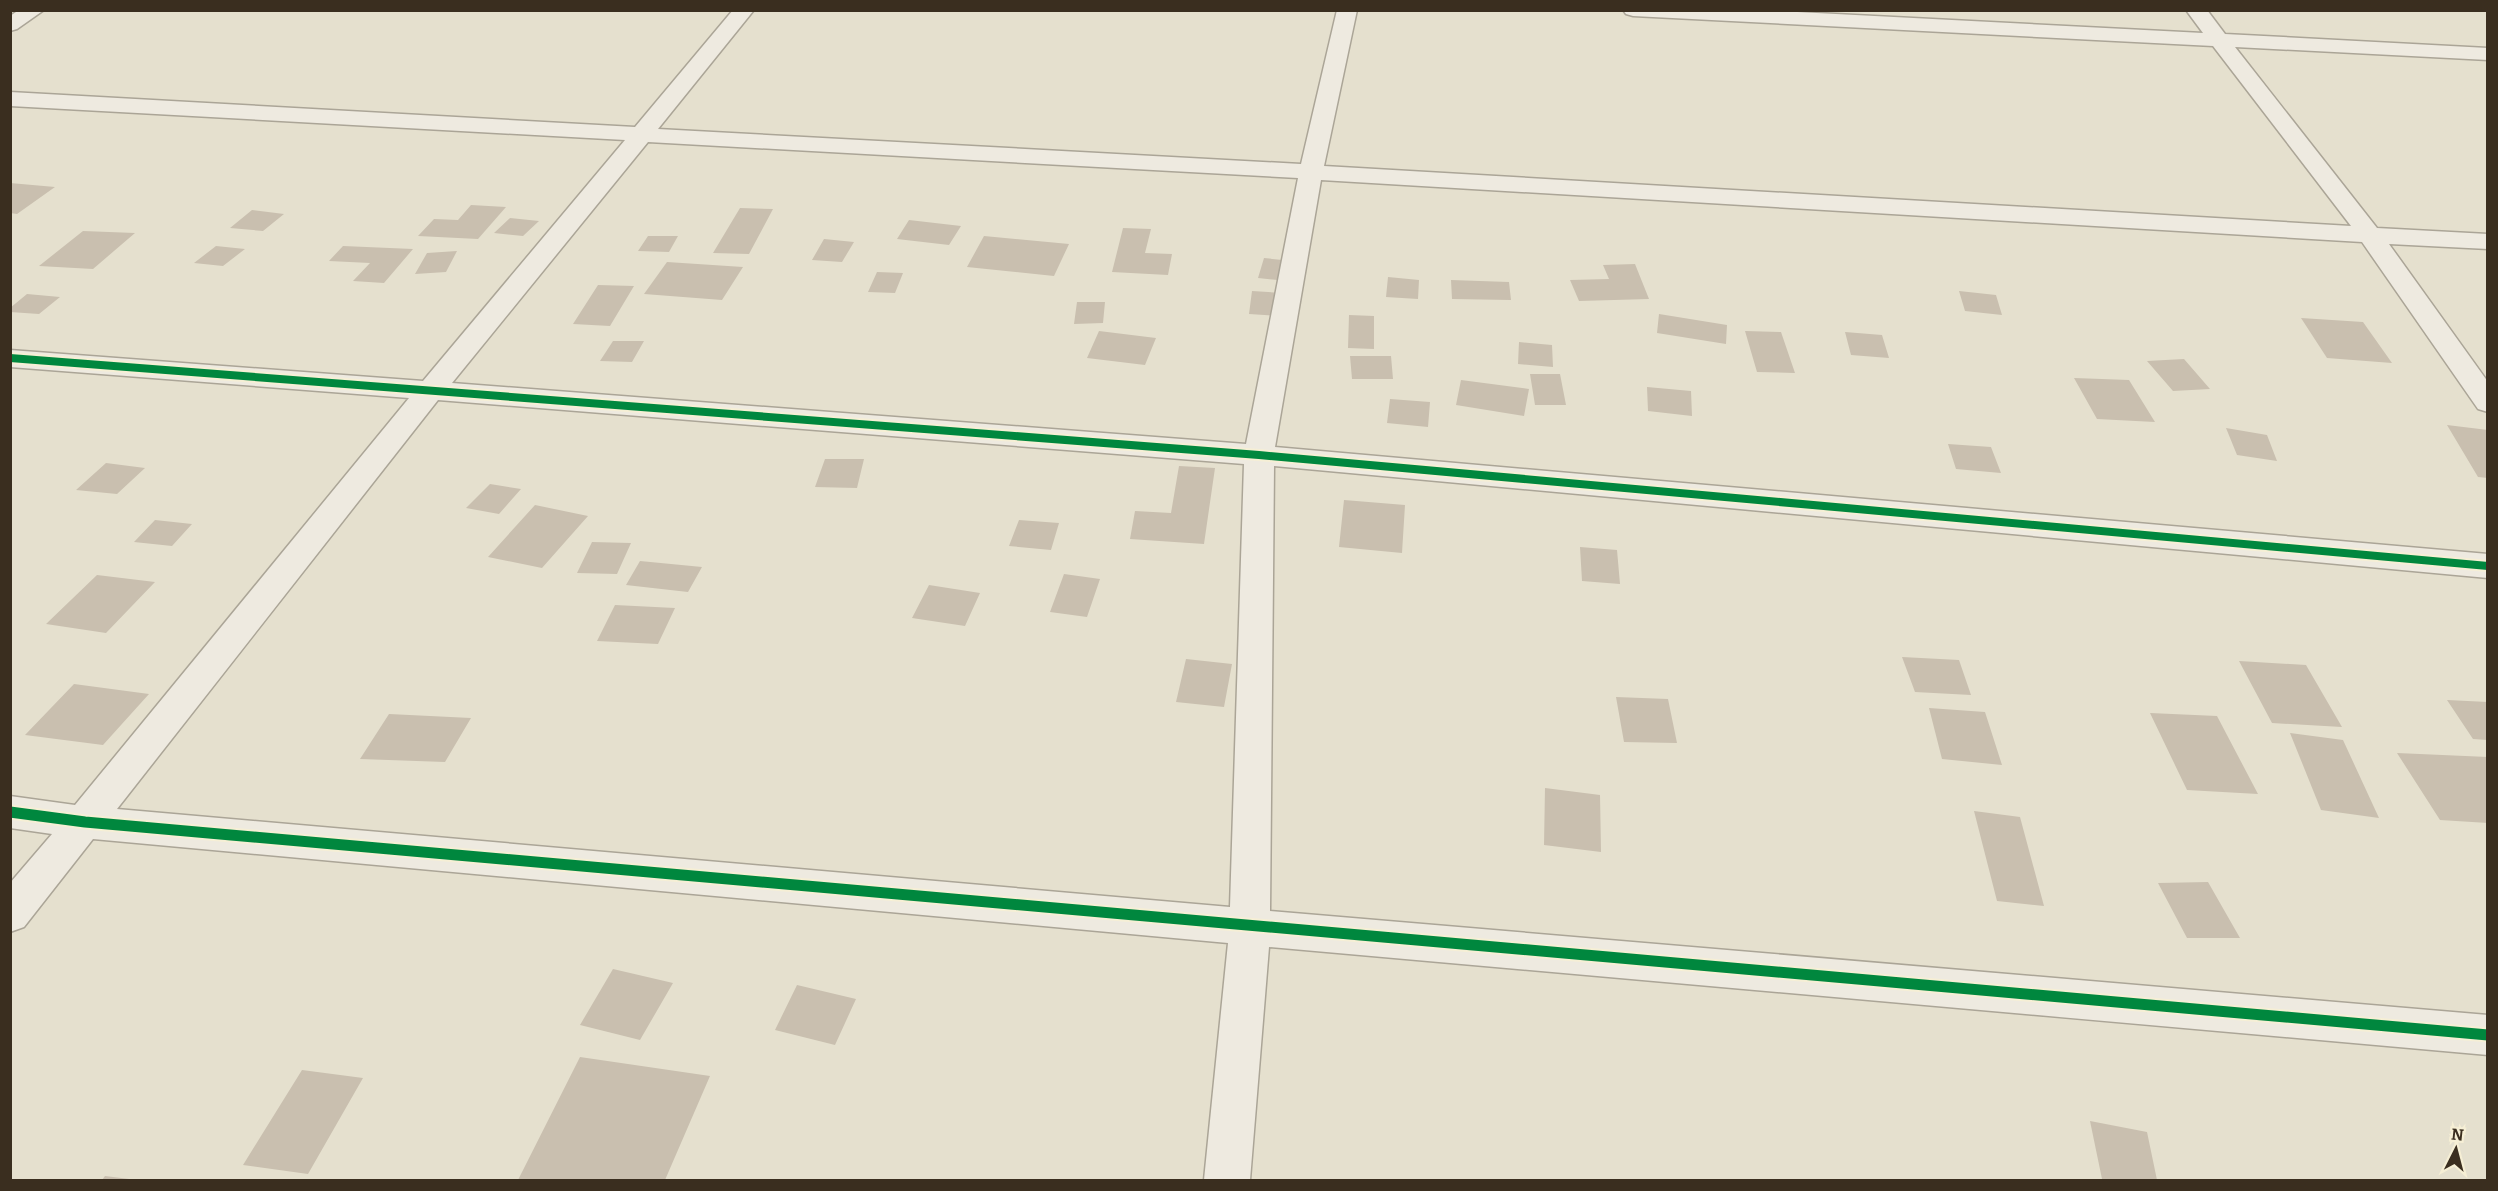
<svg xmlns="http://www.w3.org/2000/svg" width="2498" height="1191" font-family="Bitter,serif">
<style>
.building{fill:#c9bfaf}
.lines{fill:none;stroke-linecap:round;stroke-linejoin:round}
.minor-casing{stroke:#aba597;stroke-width:3}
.minor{fill:#eeeae0;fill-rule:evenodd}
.cycleway-far1-casing{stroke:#f6efd5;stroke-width:12}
.cycleway-casing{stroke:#f6efd5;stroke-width:15}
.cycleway-far1{stroke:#00873e;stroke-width:8}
.cycleway{stroke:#00873e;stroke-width:11}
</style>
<rect width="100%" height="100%" fill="#e5e0ce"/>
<path class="building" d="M 10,183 L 55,187 L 17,214 L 10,213 Z
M 471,205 L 506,207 L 478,239 L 418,236 L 434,219 L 458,220 Z
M 740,208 L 773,209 L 749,254 L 713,253 Z
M 252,210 L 284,214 L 263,231 L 230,228 Z
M 510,218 L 539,221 L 523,236 L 494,233 Z
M 909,220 L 961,226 L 949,245 L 897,239 Z
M 1123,228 L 1151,229 L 1145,253 L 1172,254 L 1168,275 L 1112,272 Z
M 83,231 L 135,233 L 93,269 L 39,266 Z
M 648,236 L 678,236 L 669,252 L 638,251 Z
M 984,236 L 1069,244 L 1054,276 L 967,267 Z
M 824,239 L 854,242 L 842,262 L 812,260 Z
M 216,246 L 245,249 L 223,266 L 194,263 Z
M 343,246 L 413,249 L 384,283 L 353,281 L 370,263 L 329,261 Z
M 457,251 L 446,272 L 415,274 L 427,253 Z
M 1264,258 L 1292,261 L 1288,281 L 1258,278 Z
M 667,262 L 743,267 L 722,300 L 644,294 Z
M 1635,264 L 1649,299 L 1579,301 L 1570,280 L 1609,279 L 1603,265 Z
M 877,272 L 903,273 L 895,293 L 868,292 Z
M 1388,277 L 1419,280 L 1418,299 L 1386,297 Z
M 1451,280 L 1509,282 L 1511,300 L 1452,299 Z
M 598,285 L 634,286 L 610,326 L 573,324 Z
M 1252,291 L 1284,293 L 1282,316 L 1249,314 Z
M 1959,291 L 1996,295 L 2002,315 L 1965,311 Z
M 27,294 L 60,297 L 39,314 L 10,312 L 10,308 Z
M 1077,302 L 1105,302 L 1103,323 L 1074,324 Z
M 1659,314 L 1727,325 L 1726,344 L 1657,333 Z
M 1349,315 L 1374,316 L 1374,349 L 1348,348 Z
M 2301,318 L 2363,322 L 2392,363 L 2327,358 Z
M 1099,331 L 1156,338 L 1145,365 L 1087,358 Z
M 1745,331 L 1781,332 L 1795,373 L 1757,372 Z
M 1845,332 L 1882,335 L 1889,358 L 1851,355 Z
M 613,341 L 644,341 L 632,362 L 600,361 Z
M 1519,342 L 1552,345 L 1553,367 L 1518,364 Z
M 1350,356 L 1391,356 L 1393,379 L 1352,379 Z
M 2184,359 L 2210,389 L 2173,391 L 2147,361 Z
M 1530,374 L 1560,374 L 1566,405 L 1535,405 Z
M 2074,378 L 2129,380 L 2155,422 L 2097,419 Z
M 1461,380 L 1529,389 L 1524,416 L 1456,405 Z
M 1647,387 L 1691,391 L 1692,416 L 1648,411 Z
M 1390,399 L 1430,402 L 1428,427 L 1387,423 Z
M 2447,425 L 2488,430 L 2488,478 L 2478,477 Z
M 2226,428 L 2267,435 L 2277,461 L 2237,455 Z
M 1948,444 L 1991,447 L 2001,473 L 1956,469 Z
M 825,459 L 864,459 L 857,488 L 815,487 Z
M 106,463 L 145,468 L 117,494 L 76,490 Z
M 1179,466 L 1215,468 L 1204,544 L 1130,539 L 1135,511 L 1171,513 Z
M 490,484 L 521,489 L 499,514 L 466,508 Z
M 1344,500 L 1405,505 L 1402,553 L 1339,547 Z
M 535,505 L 588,516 L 542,568 L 488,557 Z
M 155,520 L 192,524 L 172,546 L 134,542 Z
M 1019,520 L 1059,523 L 1051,550 L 1009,546 Z
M 592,542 L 631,543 L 617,574 L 577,573 Z
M 1580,547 L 1617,550 L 1620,584 L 1582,581 Z
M 640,561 L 702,567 L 688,592 L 626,585 Z
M 1064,574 L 1100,579 L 1087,617 L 1050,612 Z
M 97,575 L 155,582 L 106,633 L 46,624 Z
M 929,585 L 980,593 L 965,626 L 912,618 Z
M 615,605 L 675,608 L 658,644 L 597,641 Z
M 1902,657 L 1959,660 L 1971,695 L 1915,692 Z
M 1186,659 L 1232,664 L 1224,707 L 1176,702 Z
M 2239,661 L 2306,665 L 2342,727 L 2272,723 Z
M 74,684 L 149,694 L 103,745 L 25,735 Z
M 1616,697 L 1668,699 L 1677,743 L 1624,742 Z
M 2447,700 L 2488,702 L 2488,740 L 2473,739 Z
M 1929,708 L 1985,712 L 2002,765 L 1942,759 Z
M 2150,713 L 2217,716 L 2258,794 L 2187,790 Z
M 389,714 L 471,718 L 445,762 L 360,759 Z
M 2290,733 L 2343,740 L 2379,818 L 2321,810 Z
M 2397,753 L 2488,757 L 2488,823 L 2440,820 Z
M 1545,788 L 1600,795 L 1601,852 L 1544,845 Z
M 1974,811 L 2020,817 L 2044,906 L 1997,901 Z
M 2208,882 L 2240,938 L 2187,938 L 2158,883 Z
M 613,969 L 673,983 L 640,1040 L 580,1025 Z
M 797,985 L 856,999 L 835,1045 L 775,1030 Z
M 580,1057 L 710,1076 L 665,1180 L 518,1180 Z
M 302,1070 L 363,1078 L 308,1174 L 243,1165 Z
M 2090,1121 L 2147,1132 L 2157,1180 L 2102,1179 Z
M 105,1176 L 129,1179 L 129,1180 L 102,1180 Z"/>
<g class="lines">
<defs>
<path id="minor" d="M 19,10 L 44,10 L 17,29 L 10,31 L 10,16 Z
M 733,10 L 754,10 L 658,129 L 1301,164 L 1337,10 L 1357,10 L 1324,166 L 2351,226 L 2213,46 L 1633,16 L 1626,14 L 1623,10 L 1759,10 L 2203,33 L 2186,10 L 2207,10 L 2225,34 L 2488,48 L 2488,60 L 2235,47 L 2377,228 L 2488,234 L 2488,249 L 2389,244 L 2488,382 L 2488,412 L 2478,409 L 2362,242 L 1321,180 L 1275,447 L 2488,554 L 2488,578 L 1274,466 L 1270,911 L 2488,1015 L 2488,1055 L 1269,947 L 1250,1180 L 1204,1180 L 1228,943 L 93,839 L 24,927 L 10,932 L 10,883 L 52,834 L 10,828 L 10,796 L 75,805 L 409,398 L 10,367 L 10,350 L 423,381 L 625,140 L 10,106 L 10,92 L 635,127 ZM 648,142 L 1298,178 L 1246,444 L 452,383 ZM 438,400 L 1244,464 L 1230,907 L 117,809 Z"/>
</defs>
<use href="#minor" class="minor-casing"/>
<use href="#minor" class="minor"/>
<defs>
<path id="cycleway-far1" d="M 10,358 L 1259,455 L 2488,566"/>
<path id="cycleway" d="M 10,812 L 85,822 L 2488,1035"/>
</defs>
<use href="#cycleway-far1" class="cycleway-far1-casing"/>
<use href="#cycleway" class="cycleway-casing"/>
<use href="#cycleway-far1" class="cycleway-far1"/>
<use href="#cycleway" class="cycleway"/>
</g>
<rect width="2498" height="1191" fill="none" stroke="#3a2e1f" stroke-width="24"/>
<g transform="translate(2456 1149) rotate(6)" stroke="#f6efd5" stroke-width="4.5" paint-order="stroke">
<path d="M0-4.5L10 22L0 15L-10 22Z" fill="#3a2e1f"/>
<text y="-9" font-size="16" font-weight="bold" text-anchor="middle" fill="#3a2e1f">N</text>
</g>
</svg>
